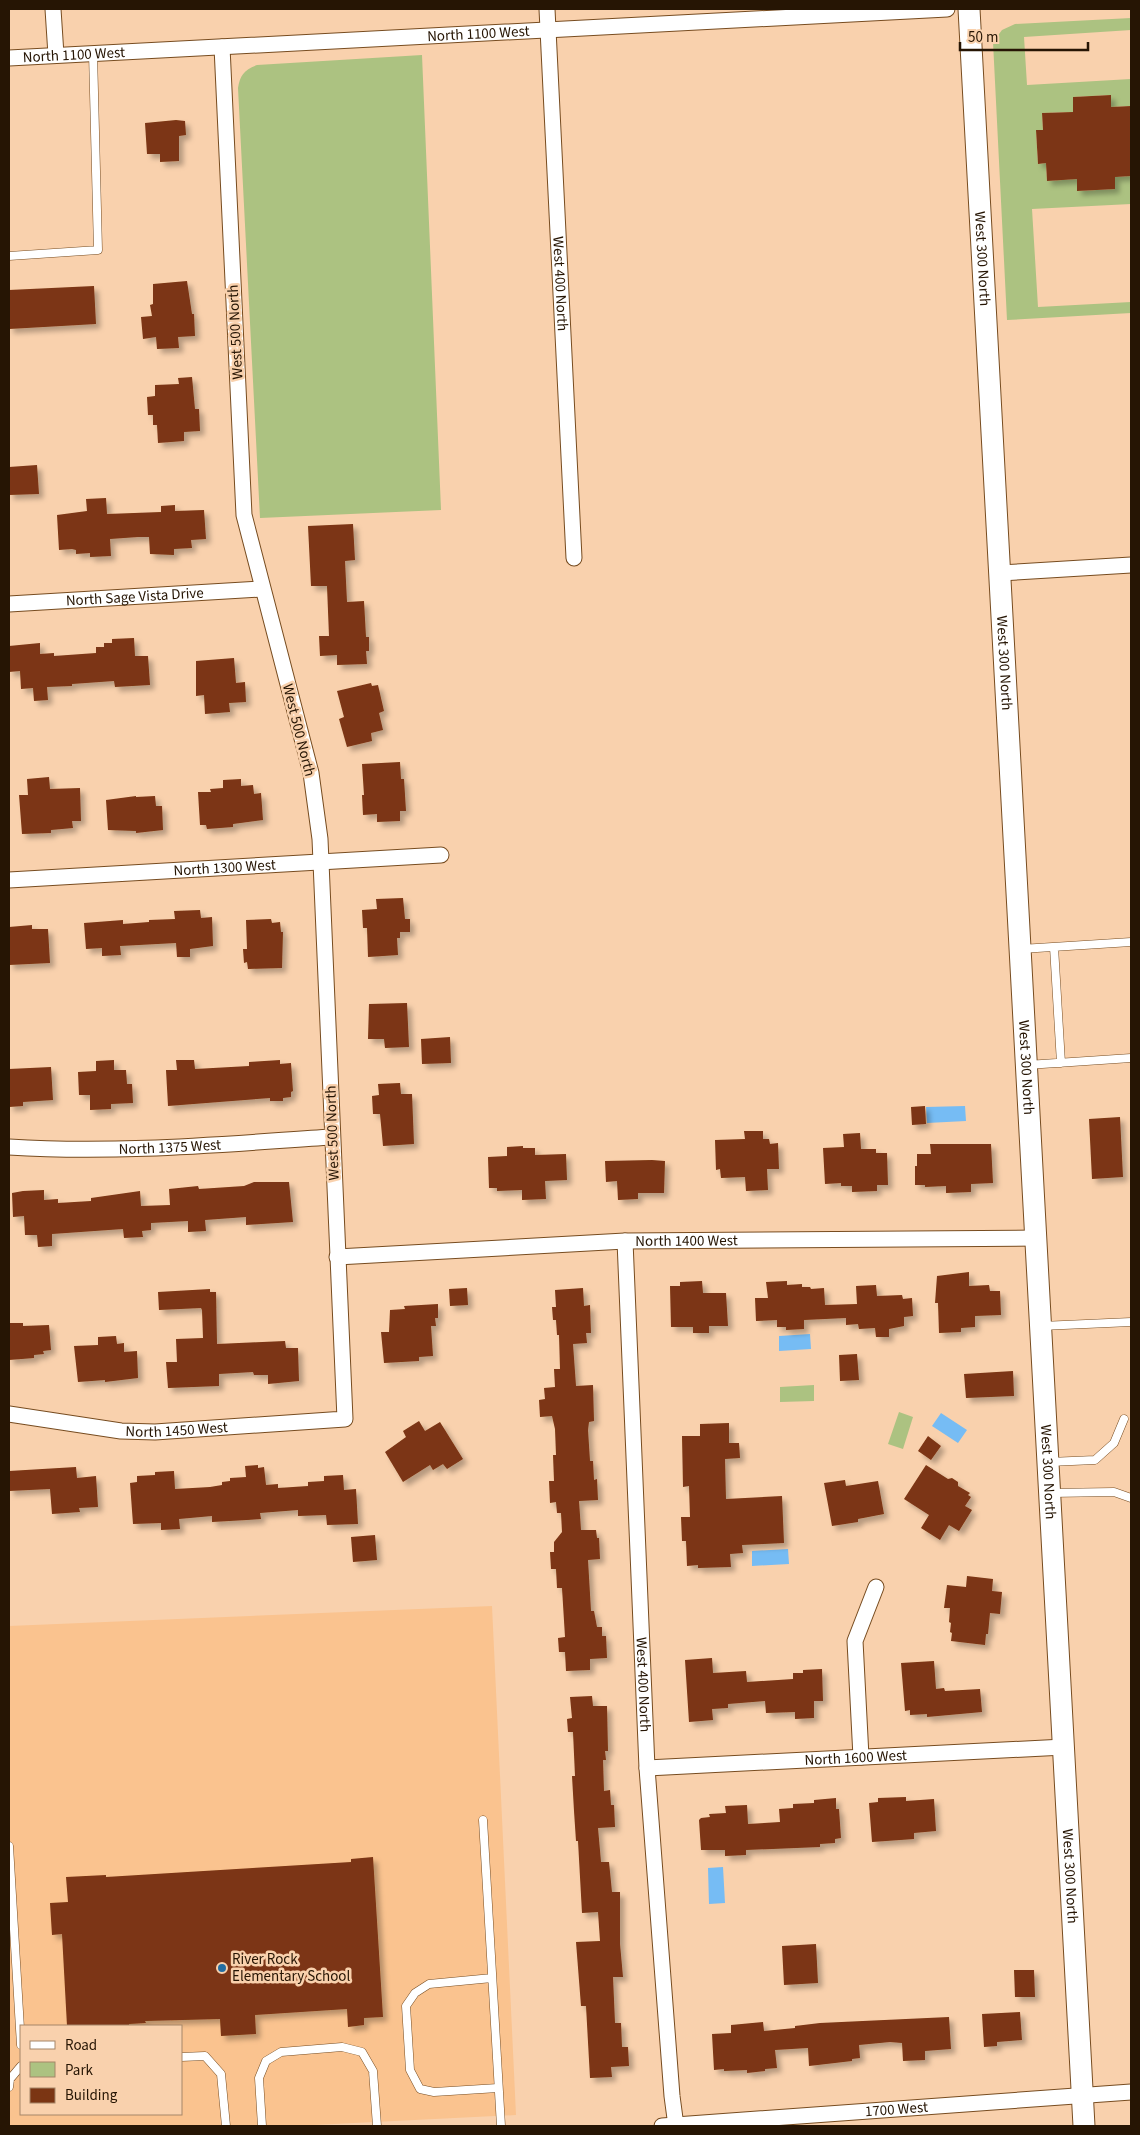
<svg xmlns="http://www.w3.org/2000/svg" width="1140" height="2135" font-family="'Source Sans 3',sans-serif">
<style>
.built{fill:#fac38f;fill-rule:evenodd}
.green{fill:#acc281}
.water{fill:#76bcf4}
.building{fill:#7b3513;filter:url(#shadow)}
.lines{fill:none;stroke-linecap:round;stroke-linejoin:round}
.lane-casing{stroke:#774c20;stroke-width:9}
.street-casing{stroke:#774c20;stroke-width:17}
.secondary-casing{stroke:#774c20;stroke-width:23}
.lane{stroke:#fff;stroke-width:8}
.street{stroke:#fff;stroke-width:15}
.secondary{stroke:#fff;stroke-width:21}
.poi-dot{fill:#246da1;stroke:#f9d1ad;stroke-width:2}
.labels{text-anchor:middle;stroke-width:5;stroke-linejoin:round;paint-order:stroke}
.street-label{font-size:15px;fill:#261504;stroke:#f9d1ad}
.poi-label{font-size:15px;fill:#261504;stroke:#f9d1ad;text-anchor:start}
</style>
<defs>
<filter id="shadow"><feDropShadow dx="4.5" dy="4.5" stdDeviation="2.5" flood-color="#0004"/></filter>
</defs>
<rect width="100%" height="100%" fill="#f9d1ad"/>
<path class="built" d="M 492,1606 L 516,2115 L 294,2126 L 9,2126 L 9,1626 ZM 21,2026 L 181,2026 L 181,2114 L 21,2114 Z"/>
<path class="green" d="M 1131,18 L 1131,30 L 1024,37 L 1027,85 L 1131,79 L 1131,106 L 1111,107 L 1111,95 L 1073,97 L 1073,112 L 1042,113 L 1043,130 L 1036,130 L 1038,164 L 1046,163 L 1047,181 L 1077,179 L 1078,191 L 1115,189 L 1115,177 L 1131,176 L 1131,204 L 1032,209 L 1038,307 L 1131,302 L 1131,313 L 1007,320 L 993,42 L 1002,30 L 1015,24 Z
M 422,55 L 441,510 L 260,518 L 238,88 C 240,75 244,70 257,65 Z
M 814,1385 L 814,1401 L 780,1402 L 780,1387 Z
M 899,1412 L 913,1417 L 903,1449 L 888,1444 Z"/>
<path class="water" d="M 965,1106 L 966,1121 L 927,1123 L 926,1107 Z
M 810,1334 L 811,1349 L 779,1351 L 779,1336 Z
M 941,1413 L 967,1430 L 958,1443 L 932,1426 Z
M 788,1549 L 789,1564 L 752,1566 L 752,1551 Z
M 723,1867 L 725,1903 L 709,1904 L 708,1868 Z"/>
<path class="building" d="M 1111,95 L 1111,107 L 1131,106 L 1131,176 L 1115,177 L 1115,189 L 1077,191 L 1077,179 L 1047,181 L 1046,163 L 1038,164 L 1036,130 L 1043,130 L 1042,113 L 1073,112 L 1073,97 Z
M 176,120 L 185,121 L 186,135 L 179,136 L 179,161 L 160,162 L 160,154 L 147,154 L 145,123 Z
M 187,281 L 192,314 L 194,314 L 195,336 L 178,337 L 179,348 L 157,349 L 156,337 L 143,339 L 141,317 L 152,316 L 150,305 L 153,304 L 153,284 Z
M 94,286 L 96,324 L 9,329 L 9,290 Z
M 192,377 L 195,409 L 199,409 L 200,431 L 184,432 L 184,441 L 158,443 L 157,425 L 153,425 L 153,415 L 148,415 L 147,397 L 155,396 L 155,385 L 179,384 L 178,378 Z
M 37,465 L 39,494 L 9,495 L 9,467 Z
M 106,498 L 107,514 L 161,512 L 161,506 L 175,505 L 175,511 L 204,510 L 206,539 L 191,540 L 192,548 L 174,549 L 174,555 L 150,554 L 149,537 L 138,537 L 110,539 L 111,556 L 90,557 L 90,553 L 76,554 L 76,550 L 72,549 L 59,550 L 57,515 L 87,511 L 86,499 Z
M 353,524 L 355,560 L 345,561 L 347,602 L 364,601 L 366,637 L 369,637 L 369,651 L 366,651 L 367,664 L 337,665 L 337,655 L 320,656 L 319,636 L 329,636 L 327,586 L 311,586 L 308,526 Z
M 134,638 L 135,656 L 148,656 L 150,685 L 115,687 L 114,681 L 72,684 L 72,686 L 47,687 L 48,700 L 34,701 L 33,688 L 21,689 L 20,671 L 9,672 L 9,646 L 40,643 L 40,654 L 54,653 L 54,656 L 96,653 L 96,647 L 104,647 L 104,643 L 112,643 L 112,639 Z
M 234,658 L 236,683 L 245,682 L 246,702 L 229,703 L 230,712 L 205,714 L 204,695 L 196,696 L 196,661 Z
M 371,683 L 372,686 L 378,685 L 384,711 L 379,713 L 383,730 L 371,733 L 372,741 L 347,747 L 339,719 L 344,717 L 337,691 Z
M 400,762 L 401,779 L 404,779 L 406,811 L 400,811 L 400,821 L 377,822 L 377,814 L 363,815 L 362,795 L 364,795 L 362,764 Z
M 49,777 L 50,789 L 80,788 L 81,821 L 72,821 L 73,828 L 51,830 L 51,833 L 22,834 L 19,795 L 28,795 L 27,779 Z
M 241,779 L 241,786 L 253,785 L 254,794 L 261,793 L 263,820 L 233,824 L 233,827 L 207,829 L 206,825 L 200,825 L 198,792 L 211,792 L 210,789 L 223,788 L 223,780 Z
M 136,796 L 136,797 L 155,796 L 156,806 L 162,806 L 163,830 L 136,833 L 136,831 L 108,830 L 106,800 Z
M 403,898 L 405,919 L 410,919 L 410,932 L 400,932 L 400,938 L 397,938 L 398,955 L 368,957 L 367,928 L 363,928 L 362,910 L 377,909 L 376,899 Z
M 200,910 L 201,918 L 212,917 L 213,946 L 190,949 L 190,957 L 177,957 L 176,943 L 120,946 L 121,955 L 102,956 L 102,948 L 86,949 L 84,923 L 123,920 L 123,924 L 149,922 L 149,920 L 175,919 L 174,911 Z
M 271,919 L 272,923 L 280,922 L 281,932 L 283,932 L 282,968 L 248,969 L 247,962 L 244,963 L 243,949 L 247,949 L 246,920 Z
M 32,925 L 32,929 L 48,929 L 50,963 L 9,965 L 9,927 Z
M 407,1003 L 409,1047 L 385,1048 L 384,1039 L 368,1039 L 369,1004 Z
M 450,1037 L 451,1063 L 422,1064 L 421,1039 Z
M 114,1060 L 114,1070 L 126,1070 L 127,1084 L 132,1084 L 133,1103 L 111,1104 L 111,1109 L 90,1110 L 90,1095 L 79,1095 L 78,1072 L 96,1071 L 96,1061 Z
M 176,1060 L 194,1060 L 195,1069 L 249,1066 L 249,1062 L 280,1060 L 280,1064 L 291,1063 L 293,1091 L 291,1092 L 291,1097 L 283,1098 L 283,1101 L 270,1101 L 270,1098 L 168,1106 L 166,1070 L 177,1070 Z
M 51,1067 L 53,1100 L 23,1102 L 23,1106 L 9,1107 L 9,1069 Z
M 400,1083 L 401,1094 L 412,1094 L 414,1144 L 383,1146 L 380,1114 L 373,1114 L 372,1096 L 379,1095 L 378,1084 Z
M 925,1106 L 926,1124 L 912,1125 L 911,1107 Z
M 1120,1117 L 1123,1177 L 1092,1179 L 1089,1119 Z
M 744,1131 L 763,1131 L 763,1139 L 769,1139 L 770,1144 L 778,1143 L 779,1169 L 767,1169 L 768,1190 L 746,1191 L 745,1177 L 721,1178 L 720,1169 L 716,1170 L 715,1140 L 745,1139 Z
M 860,1133 L 861,1149 L 876,1149 L 876,1153 L 887,1153 L 888,1185 L 877,1185 L 877,1191 L 852,1192 L 852,1186 L 841,1186 L 841,1183 L 825,1184 L 823,1148 L 844,1147 L 843,1134 Z
M 930,1144 L 991,1144 L 993,1183 L 971,1184 L 971,1192 L 946,1193 L 946,1186 L 925,1187 L 925,1185 L 915,1185 L 915,1166 L 917,1166 L 917,1154 L 931,1154 Z
M 523,1146 L 523,1148 L 535,1148 L 535,1155 L 566,1154 L 567,1180 L 545,1181 L 546,1199 L 522,1200 L 522,1190 L 497,1191 L 497,1188 L 489,1188 L 488,1157 L 507,1156 L 507,1147 Z
M 652,1160 L 665,1161 L 664,1193 L 638,1193 L 638,1199 L 618,1200 L 617,1181 L 606,1182 L 605,1161 Z
M 254,1182 L 289,1182 L 293,1222 L 246,1225 L 246,1217 L 205,1220 L 206,1231 L 188,1232 L 188,1221 L 151,1223 L 151,1230 L 142,1231 L 143,1237 L 124,1238 L 123,1229 L 52,1234 L 52,1246 L 38,1247 L 37,1235 L 25,1235 L 24,1216 L 13,1217 L 12,1193 L 23,1191 L 44,1190 L 44,1200 L 58,1199 L 58,1203 L 91,1201 L 91,1198 L 140,1191 L 141,1206 L 170,1205 L 169,1189 L 198,1186 L 199,1189 L 244,1186 Z
M 969,1272 L 969,1286 L 989,1285 L 990,1291 L 1000,1291 L 1001,1315 L 975,1316 L 975,1327 L 961,1328 L 961,1332 L 939,1333 L 938,1303 L 935,1303 L 937,1276 Z
M 702,1281 L 703,1293 L 726,1293 L 728,1326 L 709,1326 L 709,1333 L 693,1333 L 693,1327 L 671,1327 L 670,1286 L 680,1286 L 680,1282 Z
M 787,1281 L 787,1285 L 802,1284 L 802,1287 L 810,1287 L 811,1289 L 824,1288 L 825,1305 L 857,1304 L 856,1286 L 876,1285 L 877,1296 L 902,1295 L 903,1299 L 912,1298 L 913,1316 L 904,1317 L 904,1326 L 889,1329 L 889,1337 L 876,1337 L 875,1328 L 859,1329 L 858,1324 L 846,1325 L 846,1318 L 804,1320 L 804,1329 L 786,1330 L 786,1327 L 777,1327 L 777,1320 L 756,1321 L 755,1298 L 768,1298 L 766,1282 Z
M 467,1288 L 468,1305 L 450,1306 L 449,1289 Z
M 583,1288 L 584,1306 L 590,1305 L 591,1333 L 586,1333 L 587,1343 L 573,1344 L 576,1386 L 593,1385 L 594,1421 L 589,1422 L 588,1430 L 590,1461 L 593,1461 L 594,1480 L 597,1479 L 598,1500 L 579,1501 L 581,1530 L 596,1530 L 597,1538 L 599,1538 L 600,1559 L 588,1560 L 591,1611 L 594,1611 L 597,1627 L 602,1627 L 602,1636 L 606,1636 L 607,1658 L 590,1659 L 590,1670 L 566,1671 L 565,1652 L 559,1652 L 558,1638 L 565,1637 L 562,1588 L 557,1588 L 556,1569 L 551,1569 L 550,1552 L 554,1552 L 554,1542 L 562,1532 L 561,1513 L 557,1513 L 556,1502 L 550,1503 L 549,1481 L 554,1481 L 553,1455 L 556,1455 L 555,1429 L 552,1416 L 540,1417 L 539,1400 L 545,1399 L 544,1388 L 555,1387 L 554,1369 L 560,1369 L 559,1335 L 557,1335 L 556,1320 L 553,1320 L 552,1307 L 556,1307 L 555,1290 Z
M 210,1289 L 210,1292 L 216,1292 L 217,1344 L 285,1341 L 286,1348 L 298,1348 L 299,1381 L 268,1384 L 268,1375 L 254,1375 L 253,1372 L 219,1374 L 219,1386 L 168,1388 L 166,1362 L 177,1362 L 176,1339 L 203,1338 L 202,1310 L 201,1308 L 159,1310 L 158,1292 Z
M 438,1304 L 438,1318 L 435,1318 L 436,1326 L 431,1326 L 433,1356 L 419,1357 L 419,1361 L 384,1363 L 381,1332 L 389,1332 L 390,1310 L 405,1309 L 404,1306 Z
M 10,1323 L 23,1323 L 23,1326 L 49,1325 L 51,1350 L 43,1351 L 44,1354 L 34,1355 L 34,1358 L 9,1360 Z
M 116,1336 L 117,1344 L 124,1343 L 124,1352 L 137,1351 L 138,1378 L 105,1382 L 105,1380 L 78,1382 L 74,1346 L 98,1345 L 98,1337 Z
M 857,1354 L 859,1380 L 840,1381 L 839,1355 Z
M 1013,1371 L 1014,1396 L 966,1398 L 964,1374 Z
M 419,1421 L 425,1431 L 440,1422 L 463,1459 L 447,1469 L 443,1464 L 433,1470 L 430,1465 L 403,1482 L 385,1452 L 406,1437 L 403,1431 Z
M 729,1423 L 729,1443 L 739,1443 L 740,1458 L 725,1459 L 726,1499 L 782,1496 L 784,1543 L 742,1545 L 743,1553 L 730,1554 L 731,1567 L 698,1568 L 698,1565 L 687,1566 L 686,1541 L 682,1541 L 681,1517 L 690,1517 L 689,1486 L 683,1487 L 682,1436 L 700,1436 L 700,1424 Z
M 928,1436 L 941,1446 L 931,1460 L 918,1451 Z
M 258,1465 L 258,1468 L 264,1467 L 266,1485 L 278,1484 L 278,1488 L 308,1486 L 308,1482 L 324,1481 L 324,1476 L 343,1475 L 344,1490 L 356,1489 L 358,1524 L 327,1525 L 326,1515 L 298,1516 L 298,1510 L 260,1513 L 261,1519 L 247,1520 L 212,1522 L 212,1516 L 179,1519 L 180,1529 L 161,1530 L 161,1523 L 133,1524 L 130,1483 L 137,1482 L 137,1476 L 155,1475 L 155,1472 L 174,1471 L 175,1489 L 210,1487 L 222,1485 L 222,1482 L 230,1481 L 230,1478 L 246,1477 L 245,1466 Z
M 926,1465 L 948,1479 L 952,1478 L 958,1482 L 958,1486 L 970,1493 L 968,1495 L 971,1497 L 965,1506 L 972,1510 L 959,1531 L 949,1525 L 940,1540 L 921,1528 L 929,1515 L 904,1499 Z
M 76,1467 L 77,1478 L 96,1476 L 98,1507 L 79,1508 L 80,1512 L 52,1514 L 50,1489 L 9,1491 L 9,1471 Z
M 845,1480 L 846,1486 L 878,1481 L 884,1514 L 858,1519 L 858,1522 L 832,1526 L 824,1483 Z
M 375,1535 L 377,1560 L 353,1562 L 351,1537 Z
M 967,1576 L 993,1579 L 992,1591 L 1002,1592 L 1000,1614 L 990,1613 L 988,1634 L 986,1634 L 985,1645 L 951,1641 L 952,1633 L 950,1632 L 951,1623 L 949,1622 L 950,1608 L 944,1608 L 947,1585 L 966,1587 Z
M 712,1658 L 713,1673 L 746,1671 L 747,1682 L 793,1679 L 793,1673 L 803,1673 L 803,1670 L 822,1669 L 823,1701 L 814,1701 L 814,1718 L 795,1719 L 795,1712 L 766,1713 L 765,1701 L 728,1704 L 728,1708 L 712,1709 L 713,1720 L 689,1722 L 685,1660 Z
M 934,1661 L 936,1689 L 944,1688 L 945,1691 L 980,1689 L 982,1712 L 927,1717 L 927,1714 L 910,1715 L 910,1710 L 905,1711 L 901,1663 Z
M 592,1696 L 593,1706 L 607,1706 L 608,1751 L 605,1751 L 606,1760 L 603,1760 L 604,1791 L 610,1790 L 611,1805 L 614,1805 L 615,1827 L 598,1828 L 601,1862 L 609,1862 L 612,1892 L 620,1892 L 620,1944 L 623,1977 L 613,1977 L 615,2023 L 621,2023 L 622,2047 L 628,2047 L 629,2066 L 611,2067 L 612,2077 L 590,2078 L 586,2006 L 581,2006 L 576,1942 L 600,1941 L 598,1912 L 582,1913 L 578,1841 L 576,1841 L 574,1811 L 572,1776 L 575,1776 L 573,1732 L 568,1732 L 567,1719 L 572,1718 L 570,1697 Z
M 906,1797 L 906,1801 L 934,1799 L 936,1831 L 914,1833 L 914,1839 L 872,1842 L 869,1803 L 878,1802 L 878,1798 Z
M 836,1798 L 836,1809 L 839,1809 L 841,1838 L 835,1839 L 835,1843 L 820,1844 L 820,1847 L 746,1850 L 746,1855 L 725,1856 L 725,1850 L 701,1850 L 699,1820 L 701,1818 L 710,1817 L 709,1814 L 726,1813 L 725,1806 L 747,1805 L 748,1824 L 780,1822 L 779,1809 L 793,1808 L 793,1804 L 814,1803 L 814,1800 Z
M 373,1857 L 383,2017 L 364,2018 L 364,2025 L 348,2027 L 347,2009 L 255,2015 L 256,2034 L 221,2036 L 220,2019 L 145,2021 L 146,2023 L 129,2024 L 129,2026 L 67,2026 L 62,1934 L 52,1935 L 50,1903 L 68,1902 L 66,1877 L 106,1875 L 106,1877 L 351,1862 L 351,1859 Z
M 816,1944 L 818,1983 L 784,1985 L 782,1946 Z
M 1014,1970 L 1034,1970 L 1035,1997 L 1015,1997 Z
M 1020,2012 L 1022,2040 L 997,2042 L 997,2046 L 984,2047 L 982,2014 Z
M 949,2017 L 951,2049 L 925,2051 L 925,2060 L 903,2061 L 902,2043 L 890,2042 L 859,2045 L 860,2058 L 852,2059 L 852,2061 L 809,2066 L 808,2048 L 775,2050 L 777,2068 L 765,2069 L 765,2071 L 747,2073 L 747,2070 L 724,2071 L 724,2069 L 714,2070 L 712,2034 L 731,2033 L 731,2025 L 763,2022 L 764,2031 L 795,2028 L 795,2026 L 820,2023 Z"/>
<g class="lines">
<defs>
<path id="lane" d="M 9,256 L 98,250 L 93,53
M 1054,947 L 1061,1063
M 1021,949 L 1131,942
M 1027,1065 L 1131,1058
M 1041,1326 L 1131,1322
M 1049,1462 L 1095,1460 L 1114,1443 L 1124,1419
M 1050,1493 L 1114,1492 L 1131,1498
M 483,1820 L 501,2126
M 9,1846 L 21,2045
M 492,1978 L 429,1984 L 415,1993 L 406,2006 L 410,2070 L 420,2089 L 434,2092 L 498,2088
M 181,2057 L 205,2056 L 221,2074 L 226,2126
M 9,2087 L 10,2079 L 21,2066
M 262,2126 L 259,2078 L 266,2061 L 281,2052 L 342,2047 L 362,2052 L 373,2071 L 377,2126"/>
<g id="street">
<path d="M 53,9 L 56,55"/>
<path id="s1" d="M 547,9 L 574,558"/>
<path id="s2" d="M 9,58 L 947,9"/>
<path d="M 1000,573 L 1131,565"/>
<path id="s3" d="M 9,604 L 262,589"/>
<path id="s4" d="M 9,880 L 441,855"/>
<path id="s5" d="M 9,1147 C 117,1154 224,1144 332,1137"/>
<path id="s6" d="M 625,1241 L 647,1768 L 672,2096 L 676,2126"/>
<path id="s7" d="M 337,1257 L 625,1241 L 1037,1238"/>
<path id="s8" d="M 9,1414 L 121,1431 L 155,1432 L 345,1419 L 320,839 L 311,773 L 244,515 L 222,47"/>
<path d="M 861,1757 L 855,1641 L 876,1587"/>
<path id="s9" d="M 647,1768 L 1064,1747"/>
<path id="s10" d="M 662,2126 L 1131,2092"/>
</g>
<g id="secondary">
<path id="s11" d="M 969,9 L 1084,2126"/>
</g>
</defs>
<use href="#lane" class="lane-casing"/>
<use href="#street" class="street-casing"/>
<use href="#secondary" class="secondary-casing"/>
<use href="#lane" class="lane"/>
<use href="#street" class="street"/>
<use href="#secondary" class="secondary"/>
</g>
<circle class="poi-dot" cx="222" cy="1968" r="5"/>
<g class="labels">
<g class="street-label">
<text dy="5" stroke="none"><textPath href="#s2" startOffset="470">North 1100 West</textPath></text>
<text dy="5" stroke="none"><textPath href="#s2" startOffset="65">North 1100 West</textPath></text>
<text dy="5" stroke="none"><textPath href="#s11" startOffset="250">West 300 North</textPath></text>
<text dy="5" stroke="none"><textPath href="#s1" startOffset="275">West 400 North</textPath></text>
<text transform="translate(235 332) rotate(-93)" y="5">West 500 North</text>
<text dy="5" stroke="none"><textPath href="#s3" startOffset="126">North Sage Vista Drive</textPath></text>
<text dy="5" stroke="none"><textPath href="#s11" startOffset="655">West 300 North</textPath></text>
<text transform="translate(299 730) rotate(76)" y="5">West 500 North</text>
<text dy="5" stroke="none"><textPath href="#s4" startOffset="216">North 1300 West</textPath></text>
<text dy="5" stroke="none"><textPath href="#s11" startOffset="1060">West 300 North</textPath></text>
<text transform="translate(332 1133) rotate(-92)" y="5">West 500 North</text>
<text dy="5" stroke="none"><textPath href="#s5" startOffset="161">North 1375 West</textPath></text>
<text dy="5" stroke="none"><textPath href="#s7" startOffset="350">North 1400 West</textPath></text>
<text dy="5" stroke="none"><textPath href="#s8" startOffset="169">North 1450 West</textPath></text>
<text dy="5" stroke="none"><textPath href="#s11" startOffset="1465">West 300 North</textPath></text>
<text dy="5" stroke="none"><textPath href="#s6" startOffset="444">West 400 North</textPath></text>
<text dy="5" stroke="none"><textPath href="#s9" startOffset="209">North 1600 West</textPath></text>
<text dy="5" stroke="none"><textPath href="#s11" startOffset="1870">West 300 North</textPath></text>
<text dy="5" stroke="none"><textPath href="#s10" startOffset="235">1700 West</textPath></text>
</g>
<g class="poi-label">
<text x="232" y="1964">River Rock<tspan x="232" dy="17">Elementary School</tspan></text>
</g>
</g>
<rect width="1140" height="2135" fill="none" stroke="#261504" stroke-width="20"/>
<rect x="20" y="2025" width="162" height="90" fill="#f9d1ad" stroke="#a58669"/>
<rect x="30" y="2041" width="25" height="8" fill="#ffffff" stroke="#a58669"/>
<text x="65" y="2050" font-size="15" fill="#261504">Road</text>
<rect x="30" y="2062" width="25" height="15" fill="#acc281" stroke="#a58669"/>
<text x="65" y="2075" font-size="15" fill="#261504">Park</text>
<rect x="30" y="2088" width="25" height="15" fill="#7b3513" stroke="#a58669"/>
<text x="65" y="2100" font-size="15" fill="#261504">Building</text>
<path d="M960 42v8h128v-8" fill="none" stroke="#261504" stroke-width="2.5"/>
<text x="968" y="42" font-size="15" fill="#261504" stroke="#f9d1ad" stroke-width="4" paint-order="stroke">50 m</text>
</svg>
